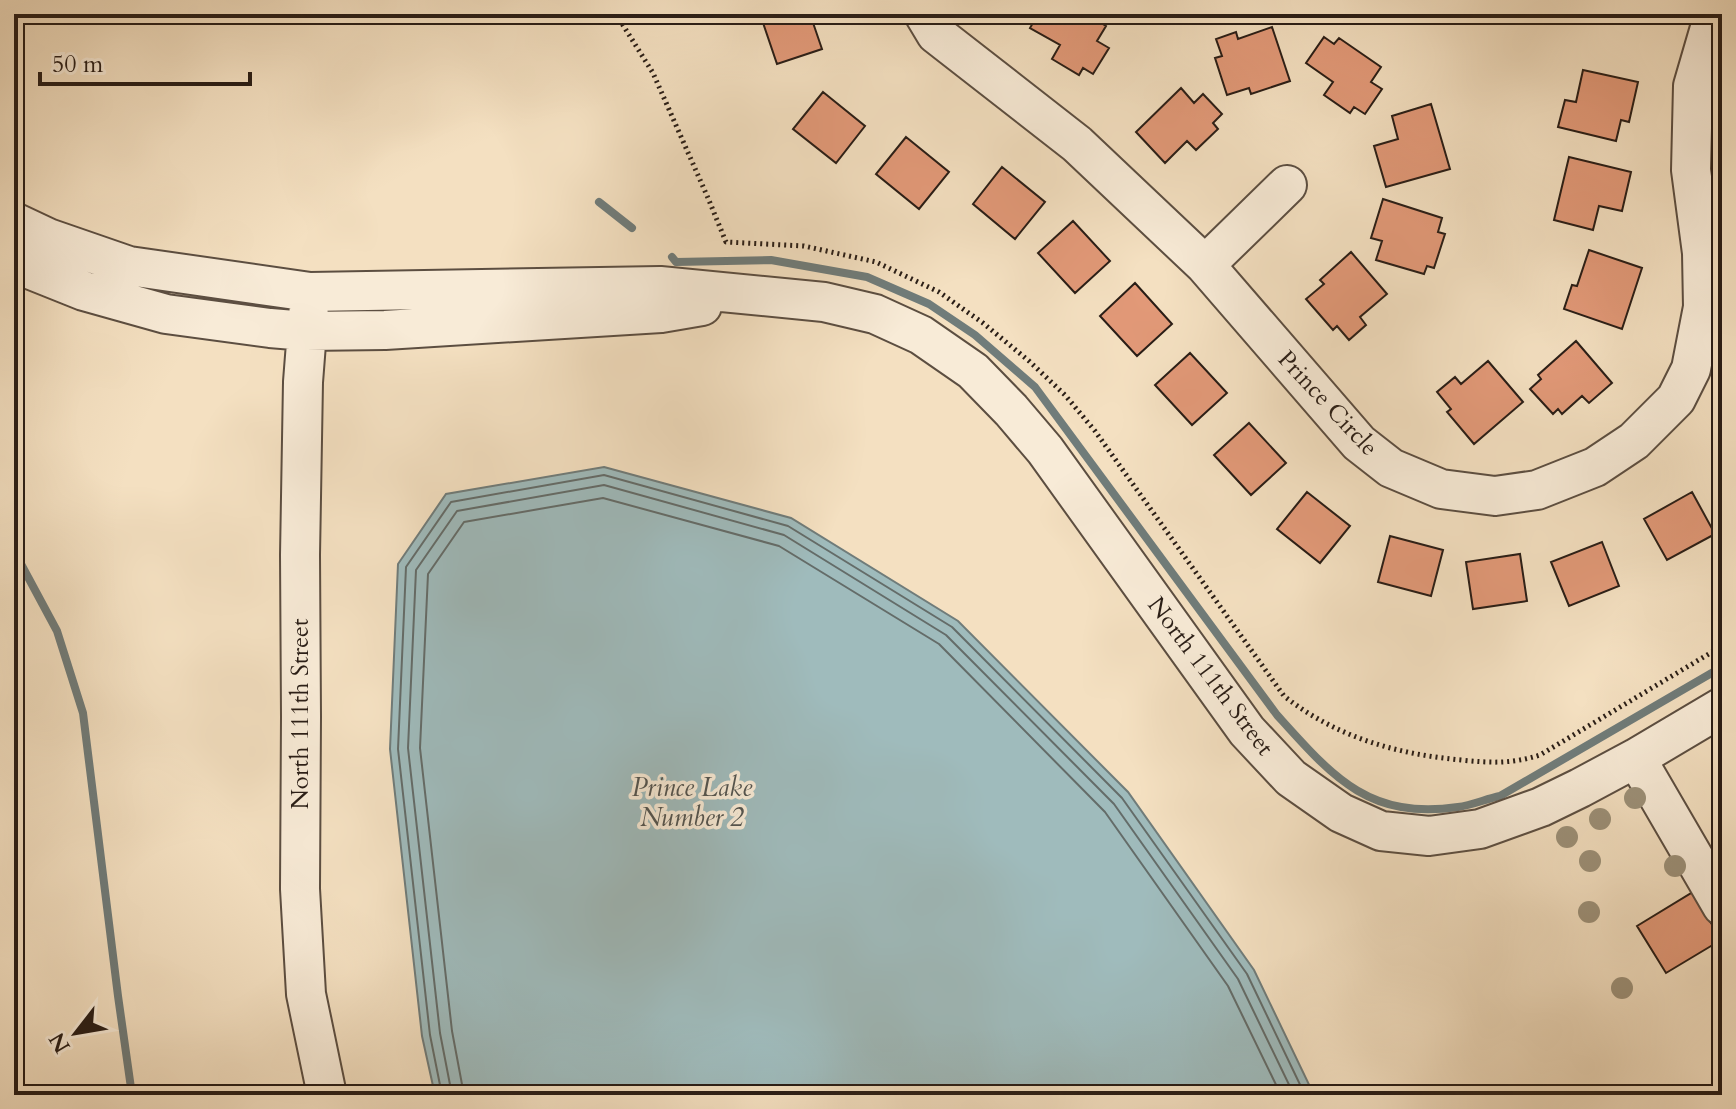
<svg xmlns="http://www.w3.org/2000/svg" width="1736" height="1109" font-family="Cardo,serif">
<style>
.water{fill:#9fbbbc;stroke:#707c7a;stroke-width:2}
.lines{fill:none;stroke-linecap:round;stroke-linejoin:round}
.shore{stroke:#646c69;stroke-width:2}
.stream{stroke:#707c7a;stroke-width:8}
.building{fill:#e29978;stroke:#291d16;stroke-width:2}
.minor-casing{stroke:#5c4e41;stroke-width:42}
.path{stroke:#291d16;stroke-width:5;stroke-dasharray:2 4;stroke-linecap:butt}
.minor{stroke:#f8ebd7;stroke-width:38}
.tree{fill:#9c9078}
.labels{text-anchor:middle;stroke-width:7;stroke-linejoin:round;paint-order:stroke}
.street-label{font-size:24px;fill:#291d16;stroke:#f8ebd7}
.water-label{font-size:26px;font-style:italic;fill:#525450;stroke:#f8ebd7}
</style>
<rect width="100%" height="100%" fill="#f4e0c1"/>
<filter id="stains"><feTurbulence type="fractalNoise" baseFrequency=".0025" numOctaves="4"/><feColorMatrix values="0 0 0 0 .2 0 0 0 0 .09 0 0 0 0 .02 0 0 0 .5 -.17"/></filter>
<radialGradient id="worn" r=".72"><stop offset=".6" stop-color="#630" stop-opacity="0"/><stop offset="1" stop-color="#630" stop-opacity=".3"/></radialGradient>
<path class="water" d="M 604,467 L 791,518 L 958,621 L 1128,792 L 1254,970 L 1314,1095 L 435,1095 L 422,1036 L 390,749 L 398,564 L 446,494 Z"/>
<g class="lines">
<path class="shore" d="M 442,1095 L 430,1035 L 398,749 L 406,567 L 451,502 L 604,475 L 788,526 L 952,627 L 1122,798 L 1247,974 L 1305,1095
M 452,1095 L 440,1033 L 408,748 L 416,570 L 457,511 L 604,485 L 784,535 L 946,635 L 1114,804 L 1238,979 L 1294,1095
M 464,1095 L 452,1031 L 420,748 L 428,574 L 464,522 L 603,498 L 779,546 L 939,644 L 1105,812 L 1228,986 L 1281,1095"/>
<path class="stream" d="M 599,202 L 632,228
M 672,257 L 676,262 L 771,260 L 867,277 L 929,304 L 975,335 L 1035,387 L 1277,715 C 1332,776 1368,820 1458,807 C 1472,805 1486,799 1500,796 L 1722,667
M 14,551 L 57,631 L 83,713 L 118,996 L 132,1095"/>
</g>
<path class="building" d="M 760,14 L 810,14 L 822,49 L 777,64 Z
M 1038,14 L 1086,14 L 1106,26 L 1097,41 L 1109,48 L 1093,74 L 1083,68 L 1079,75 L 1052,59 L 1060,45 L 1030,28 Z
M 1272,27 L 1290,81 L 1251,94 L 1249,88 L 1227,95 L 1215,58 L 1222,56 L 1216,39 L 1236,32 L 1238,39 Z
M 1324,37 L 1334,44 L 1339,38 L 1381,67 L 1371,82 L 1382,89 L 1365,114 L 1354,107 L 1350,113 L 1324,95 L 1333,82 L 1306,63 Z
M 1583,70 L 1638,82 L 1629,122 L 1621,120 L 1616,141 L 1558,127 L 1565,100 L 1576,102 Z
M 1181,88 L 1194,103 L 1203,94 L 1222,114 L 1213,123 L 1218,129 L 1196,150 L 1187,141 L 1165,163 L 1136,132 Z
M 823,92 L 865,126 L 836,163 L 793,129 Z
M 1431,104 L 1450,169 L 1386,187 L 1374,146 L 1398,139 L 1392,116 Z
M 906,137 L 949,172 L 919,209 L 876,174 Z
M 1569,157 L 1631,172 L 1622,211 L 1599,206 L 1593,230 L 1554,220 Z
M 1002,167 L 1045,202 L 1015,239 L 973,204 Z
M 1383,199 L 1442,218 L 1438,232 L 1445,234 L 1434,268 L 1427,266 L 1424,274 L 1376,260 L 1382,241 L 1371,238 Z
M 1073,221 L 1110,261 L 1075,293 L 1038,253 Z
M 1589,250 L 1642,268 L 1622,329 L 1564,309 L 1572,285 L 1577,286 Z
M 1351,252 L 1387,294 L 1360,317 L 1366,325 L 1349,340 L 1337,326 L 1333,330 L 1306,299 L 1324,284 L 1320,280 Z
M 1135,283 L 1172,324 L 1137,356 L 1100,316 Z
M 1576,341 L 1612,383 L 1589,403 L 1582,396 L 1562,414 L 1558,409 L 1553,414 L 1530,389 L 1541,379 L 1538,375 Z
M 1190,353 L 1227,393 L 1192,425 L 1155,385 Z
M 1488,361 L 1523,402 L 1474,444 L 1447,412 L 1451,409 L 1437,392 L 1455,377 L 1461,384 Z
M 1249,423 L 1286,463 L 1251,495 L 1214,455 Z
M 1307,492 L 1350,526 L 1320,563 L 1277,529 Z
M 1692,492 L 1715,534 L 1667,560 L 1644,519 Z
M 1390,536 L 1443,550 L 1431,596 L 1378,582 Z
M 1602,542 L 1619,586 L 1569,606 L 1551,562 Z
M 1520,554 L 1527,601 L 1473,609 L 1466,562 Z
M 1693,892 L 1721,940 L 1666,973 L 1637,926 Z"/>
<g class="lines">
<defs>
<path id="minor" d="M 924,14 L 936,34 L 1077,144 L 1205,265 L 1359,443 L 1391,468 L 1441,489 L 1495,496 L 1537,490 L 1595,467 L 1634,441 L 1676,399 L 1691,369 L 1703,307 L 1702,253 L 1691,170 L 1693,86 L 1714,14
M 14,222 L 48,238 L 129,266 L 310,292 L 660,286 L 824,302 L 875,314 L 921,335 L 973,371 L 1011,410 L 1045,450 L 1247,731 L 1291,778 L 1341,813 L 1381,831 L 1429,836 L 1480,829 L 1541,807 L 1580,788 L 1636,758 L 1722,707
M 14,263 L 84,291 L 166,314 L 270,328 L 306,331 L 385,330 L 661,313 L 702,306
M 1205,265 L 1287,185
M 310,292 L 303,382 L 300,555 L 301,717 L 300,889 L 306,994 L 327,1095
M 1636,758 L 1722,906"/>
</defs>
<use href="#minor" class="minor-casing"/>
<path class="path" d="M 616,14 L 653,73 L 708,198 L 726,242 L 804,246 L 876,262 L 939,292 L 983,323 L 1029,361 L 1065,395 L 1095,431 L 1284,696 C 1336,737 1396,754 1461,760 C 1490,763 1512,764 1540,755 L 1722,646"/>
<use href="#minor" class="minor"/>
</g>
<g class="tree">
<circle cx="1635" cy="798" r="11"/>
<circle cx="1600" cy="819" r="11"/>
<circle cx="1567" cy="837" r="11"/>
<circle cx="1590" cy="861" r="11"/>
<circle cx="1675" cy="866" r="11"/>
<circle cx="1589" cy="912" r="11"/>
<circle cx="1622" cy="988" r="11"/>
</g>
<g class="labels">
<g class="street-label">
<text transform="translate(1328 403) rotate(47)" y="8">Prince Circle</text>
<text transform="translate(1211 676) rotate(53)" y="8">North 111th Street</text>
<text transform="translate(300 714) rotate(-90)" y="8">North 111th Street</text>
</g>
<g class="water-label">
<text x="692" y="796">Prince Lake<tspan x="692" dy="30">Number 2</tspan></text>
</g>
</g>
<rect width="1736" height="1109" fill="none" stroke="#f4e0c1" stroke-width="48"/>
<rect x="16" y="16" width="1704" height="1077" fill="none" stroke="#291d16" stroke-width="4"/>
<rect x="24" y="24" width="1688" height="1061" fill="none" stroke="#291d16" stroke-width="2"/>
<g transform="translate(76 1033) rotate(239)" stroke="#f8ebd7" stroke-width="6" paint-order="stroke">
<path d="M0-6L14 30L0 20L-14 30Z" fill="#291d16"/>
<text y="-12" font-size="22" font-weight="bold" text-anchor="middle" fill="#291d16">N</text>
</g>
<path d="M40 72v12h210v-12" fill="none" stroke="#291d16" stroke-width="4"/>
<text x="52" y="72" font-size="24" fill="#291d16" stroke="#f8ebd7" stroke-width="6" paint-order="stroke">50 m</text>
<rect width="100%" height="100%" filter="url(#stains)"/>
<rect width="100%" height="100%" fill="url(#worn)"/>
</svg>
